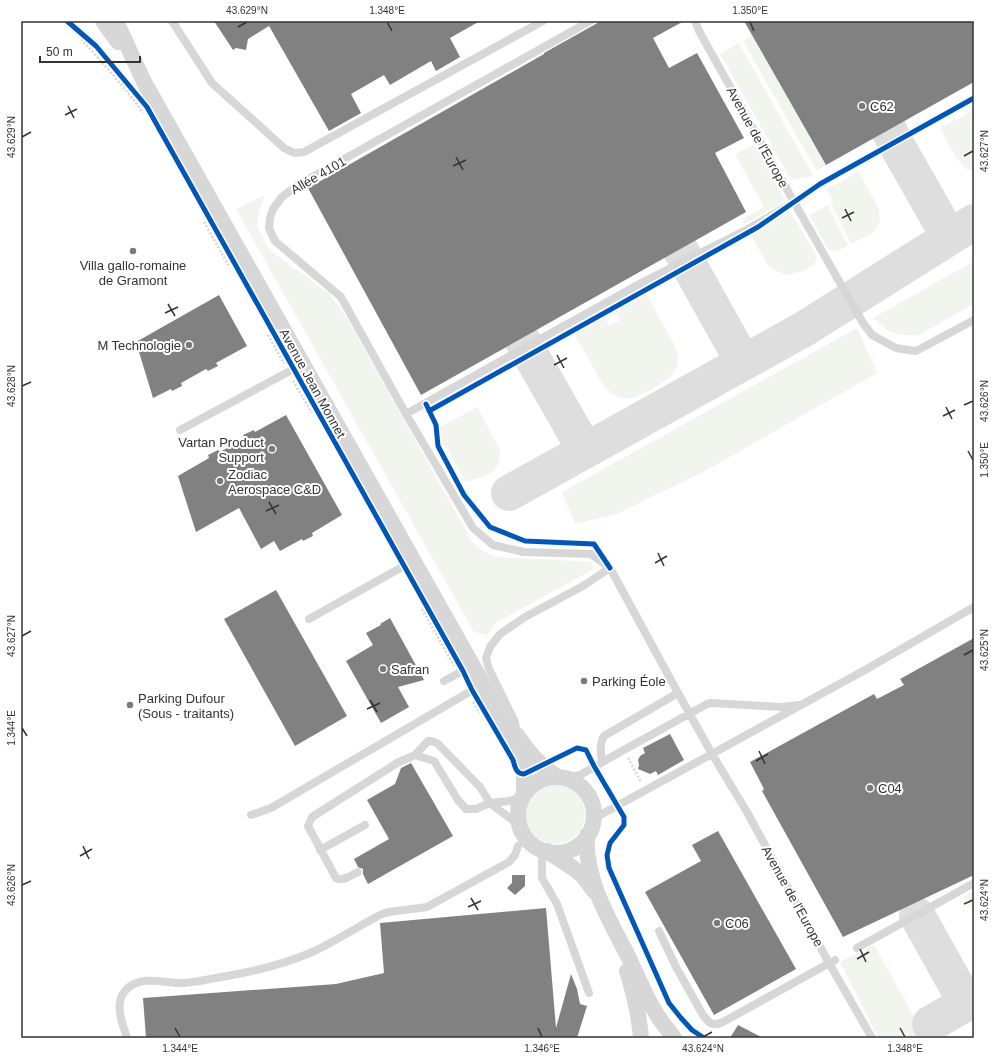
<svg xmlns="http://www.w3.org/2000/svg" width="995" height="1059" font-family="Arial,sans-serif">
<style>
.green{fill:#f1f5ed}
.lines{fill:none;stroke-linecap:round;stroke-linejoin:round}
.taxiway{stroke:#dedede;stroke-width:36}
.building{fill:#818181}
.path{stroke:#d6d6d6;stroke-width:2.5;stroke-dasharray:2 2;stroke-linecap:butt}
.lane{stroke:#d7d7d7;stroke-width:8}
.street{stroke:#d7d7d7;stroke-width:16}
.cycleway-casing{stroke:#fff;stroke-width:8}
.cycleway{stroke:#0057b8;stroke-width:5}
.ticks{fill:none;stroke:#333;stroke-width:1.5}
.poi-dot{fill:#7a7a7a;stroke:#fff;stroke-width:1.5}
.labels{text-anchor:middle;stroke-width:4;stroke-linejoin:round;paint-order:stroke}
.poi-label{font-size:13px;fill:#333;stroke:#fff;text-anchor:start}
.street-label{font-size:13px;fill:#333;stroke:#fff}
.neatline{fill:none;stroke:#333;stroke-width:1.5}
.ticks-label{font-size:10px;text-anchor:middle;fill:#333}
</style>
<rect width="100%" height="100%" fill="#fff"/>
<path class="green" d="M 752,35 L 826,165 L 817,171 L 743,41 Z
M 739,43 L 813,176 L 791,180 L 720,54 Z
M 974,110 L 974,171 L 966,169 L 957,159 L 940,128 Z
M 754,144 L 785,201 L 745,224 L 742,219 L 764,207 L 735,154 Z
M 859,171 L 879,210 L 880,223 L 874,232 L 851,244 L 831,203 L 833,202 L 827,189 Z
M 265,195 L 259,211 L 257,226 L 269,250 L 329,293 L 347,318 L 473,543 L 483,551 L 497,557 L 594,562 L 591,564 L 594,569 L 497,622 L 487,635 L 474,632 L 236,209 Z
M 828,205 L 848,246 C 841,249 836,253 828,249 L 809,215 Z
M 788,212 L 792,214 L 817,257 L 814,265 L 803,271 L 787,275 L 776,271 L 767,264 L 750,233 Z
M 974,261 L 974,304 L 919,335 L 904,335 L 890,332 L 873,318 Z
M 644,290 L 674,344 L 678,355 L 677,366 L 670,377 L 653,389 L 634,398 L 623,398 L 613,395 L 605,388 L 572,330 L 603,313 L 609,326 L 620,320 L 613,307 Z
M 857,328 L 877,373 L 707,470 L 617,514 L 575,524 L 562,492 Z
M 477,407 L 500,450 L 499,463 L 492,472 L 482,477 L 466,482 L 442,441 L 440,427 Z
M525 814a30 30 0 1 1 60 0a30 30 0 1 1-60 0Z
M 974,890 L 974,913 L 970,908 L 964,896 Z
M 874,945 L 926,1038 L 879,1038 L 878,1037 L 840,962 Z"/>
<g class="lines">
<path class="taxiway" d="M 889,130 L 895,142 L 949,237
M 680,249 L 743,362
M 521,338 L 585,450
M 509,493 L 804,329 L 974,222
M 917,915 L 966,1003
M 930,1024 L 974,999"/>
</g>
<path class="building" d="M 214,21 L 480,21 L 450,38 L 460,57 L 436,71 L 431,61 L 390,85 L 384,75 L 351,94 L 361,113 L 329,131 L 269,26 L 248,39 L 246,50 L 236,48 L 233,50 Z
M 601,21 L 684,21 L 653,38 L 669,68 L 697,53 L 744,138 L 715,153 L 746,212 L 421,395 L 308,188 L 544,54 L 544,53 Z
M 744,21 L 974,21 L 974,82 L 826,165 Z
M 219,295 L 247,346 L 216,363 L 218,366 L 208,371 L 206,369 L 181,383 L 182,386 L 172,391 L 171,389 L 153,398 L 136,342 Z
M 286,415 L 342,515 L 312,533 L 313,536 L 303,541 L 302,539 L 280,551 L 274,541 L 261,549 L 239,508 L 196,532 L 178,476 L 209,458 L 208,455 L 218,450 L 220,452 L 245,438 L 243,435 L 254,430 L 255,432 Z
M 276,590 L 347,716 L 295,746 L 224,619 Z
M 390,618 L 424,680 L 398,687 L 409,707 L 381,723 L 346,661 L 373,645 L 366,633 L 381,625 L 380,624 Z
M 974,638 L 974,875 L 843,937 L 762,791 L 764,789 L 750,762 L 874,694 L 877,699 L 904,685 L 900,679 Z
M 670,734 L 684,760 L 658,775 L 656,771 L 650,774 L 638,769 L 639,765 L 638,760 L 640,756 L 645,753 L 643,748 Z
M 411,763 L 453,836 L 368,884 L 363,874 L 363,869 L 358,867 L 354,859 L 389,839 L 367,800 L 395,784 L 401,768 Z
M 718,831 L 796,969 L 714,1015 L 645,892 L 701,861 L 692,845 Z
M 512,875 L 525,875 L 525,886 L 515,895 L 507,888 L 512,883 Z
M 546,908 L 556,1028 L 571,974 L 577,989 L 580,1004 L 587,1006 L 577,1038 L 146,1038 L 143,998 L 336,984 L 384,973 L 380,923 Z
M 738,1025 L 763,1038 L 730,1038 Z"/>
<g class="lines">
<path class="path" d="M 84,35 L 82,40 C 103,64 125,87 143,113
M 204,222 L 230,268
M 268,335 L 284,364
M 293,381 L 312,413
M 422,609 L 454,666
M 473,702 L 480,713
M 628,758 L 641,782"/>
<path class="lane" d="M 172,21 L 212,83 L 284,148 L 294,153 L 304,152 L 543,21
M 590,21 L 298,185 L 282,197 L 273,209 L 270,218 L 269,228 L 275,241 L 341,297 L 406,414 L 473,528 L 493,545 L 524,552 L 591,554 L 610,568 L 678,693 L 712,754 L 747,812 L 829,963 L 872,1038
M 695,21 L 699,31 L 794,202 L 863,323 L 872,335 L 896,348 L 916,351 L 974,320
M 406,414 L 526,347 L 643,282 L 748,229 L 794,202 L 820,184 L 974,98
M 180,430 L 303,364
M 309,619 L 413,561
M 444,681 L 472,666
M 517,735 L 515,722 L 489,669 L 486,658 L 490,647 L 500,634 L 525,617 L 583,586 L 610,568
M 602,762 C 601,753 599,744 604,736 L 678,693
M 564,778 L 580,775 L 622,751 L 707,704 L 711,703 L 782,707 L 798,705
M 251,815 L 271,808 L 483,684
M 593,819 L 865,670 L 974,607
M 520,826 L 490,803 L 509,801 L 522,798
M 320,850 L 365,825
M 542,850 L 542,878 L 557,904 L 589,993
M 358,872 C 351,875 343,882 336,878 L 308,826 L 312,817 L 397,763 L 415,755 L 428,741 L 431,741 L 437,743 L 480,787 L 490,803 L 476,809 L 466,809 L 458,800 L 434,761 L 415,755
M 659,931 L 676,967 L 703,1015 C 709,1023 712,1027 723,1022 L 835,960
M 857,948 L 974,883
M 127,1038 C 122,1022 112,1000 129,987 C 145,975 167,984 185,983 C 197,982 210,979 221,977 C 251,972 282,965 310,953 C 335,942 358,926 382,914 L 389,912 L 427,907 L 509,862 L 515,855 L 518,846"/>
<path class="street" d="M 103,21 L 118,42
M 116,21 L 144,82 L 483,684 L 521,760 L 524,774 L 524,795
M 517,735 C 529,753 539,765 558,777
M518 815a38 38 0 1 1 76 0a38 38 0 1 1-76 0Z
M 587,835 C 584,879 610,921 629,958 C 638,978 647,1000 659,1018 C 664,1025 669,1031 674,1038
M 547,851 L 573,868 L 583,876 L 594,891
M 627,971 C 634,993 639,1015 641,1038"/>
<defs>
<path id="cycleway" d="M 67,21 L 96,46 L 147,107 L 463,671 L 472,690 L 513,760 C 515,767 516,774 524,774 L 577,748 L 586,750 L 594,766 L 624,817 L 624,825 L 610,843 L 607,855 L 609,868 L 669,1003 L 681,1018 L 692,1030 L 704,1038
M 426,404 L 436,425 L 438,446 L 464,495 L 490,527 L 525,541 L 594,544 L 610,568
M 429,411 L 758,227 L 820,184 L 974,98"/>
</defs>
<use href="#cycleway" class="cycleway-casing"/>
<use href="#cycleway" class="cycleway"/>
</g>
<path class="ticks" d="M 387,22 L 392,31M 750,22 L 754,31M 238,27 L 247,22M 68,106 L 74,118M 65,115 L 77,109M 22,137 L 31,132M 964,156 L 973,151M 456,157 L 463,170M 453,166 L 466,160M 845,209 L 851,221M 842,218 L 854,212M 168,304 L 175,316M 165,313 L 178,307M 557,355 L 564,368M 554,365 L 567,358M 22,386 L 31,382M 964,405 L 973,401M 946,407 L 952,419M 943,416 L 955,410M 968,451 L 973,460M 269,502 L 276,514M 266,511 L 279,505M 658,553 L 664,566M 655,563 L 667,556M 22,636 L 31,631M 964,655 L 973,650M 370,700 L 377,712M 367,709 L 380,703M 22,728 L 27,736M 759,751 L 765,764M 756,761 L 768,754M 83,846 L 89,859M 80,856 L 92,849M 22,885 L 31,881M 471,898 L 478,910M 964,904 L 973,900M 468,907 L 481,901M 860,949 L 866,962M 857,959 L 869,952M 175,1028 L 180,1037M 538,1028 L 542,1037M 900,1028 L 905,1037M 703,1037 L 712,1032"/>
<g class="poi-dot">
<circle cx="862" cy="106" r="4"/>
<circle cx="133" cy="251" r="4"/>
<circle cx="189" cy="345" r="4"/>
<circle cx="272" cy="449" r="4"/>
<circle cx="220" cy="481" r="4"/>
<circle cx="383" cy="669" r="4"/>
<circle cx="584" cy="681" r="4"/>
<circle cx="130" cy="705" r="4"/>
<circle cx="870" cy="788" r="4"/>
<circle cx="717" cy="923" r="4"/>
</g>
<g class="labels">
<g class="poi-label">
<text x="870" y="111">C62</text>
<text x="133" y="270" text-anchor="middle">Villa gallo-romaine<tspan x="133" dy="15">de Gramont</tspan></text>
<text x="181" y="350" text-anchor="end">M Technologie</text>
<text x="264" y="447" text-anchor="end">Vartan Product<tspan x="264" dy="15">Support</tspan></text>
<text x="228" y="479">Zodiac<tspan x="228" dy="15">Aerospace C&amp;D</tspan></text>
<text x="391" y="674">Safran</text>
<text x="592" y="686">Parking Éole</text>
<text x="138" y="703">Parking Dufour<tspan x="138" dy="15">(Sous - traitants)</tspan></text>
<text x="878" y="793">C04</text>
<text x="725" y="928">C06</text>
</g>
<g class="street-label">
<text transform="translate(758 137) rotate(61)" y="5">Avenue de l'Europe</text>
<text transform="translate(318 175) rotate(-30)" y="5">Allée 4101</text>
<text transform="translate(313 383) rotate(61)" y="5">Avenue Jean Monnet</text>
<text transform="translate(793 896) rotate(61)" y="5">Avenue de l'Europe</text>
</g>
</g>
<rect width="995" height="1059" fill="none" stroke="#ffffff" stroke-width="44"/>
<path d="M40 56v6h100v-6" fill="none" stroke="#333333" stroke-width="2"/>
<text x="46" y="56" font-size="12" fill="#333333" stroke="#ffffff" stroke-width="3" paint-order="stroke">50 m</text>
<rect x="22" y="22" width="951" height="1015" class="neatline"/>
<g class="ticks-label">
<text x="247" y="14">43.629°N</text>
<text x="387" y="14">1.348°E</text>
<text x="750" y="14">1.350°E</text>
<text transform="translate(11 137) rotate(-90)" y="4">43.629°N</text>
<text transform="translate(984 151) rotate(-90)" y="4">43.627°N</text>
<text transform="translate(11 386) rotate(-90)" y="4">43.628°N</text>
<text transform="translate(984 401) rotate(-90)" y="4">43.626°N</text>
<text transform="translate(984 460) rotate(-90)" y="4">1.350°E</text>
<text transform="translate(11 636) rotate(-90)" y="4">43.627°N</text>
<text transform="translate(984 650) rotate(-90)" y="4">43.625°N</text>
<text transform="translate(11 728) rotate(-90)" y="4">1.344°E</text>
<text transform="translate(11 885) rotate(-90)" y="4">43.626°N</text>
<text transform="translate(984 900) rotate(-90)" y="4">43.624°N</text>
<text x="180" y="1052">1.344°E</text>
<text x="542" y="1052">1.346°E</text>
<text x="703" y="1052">43.624°N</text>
<text x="905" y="1052">1.348°E</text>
</g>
</svg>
